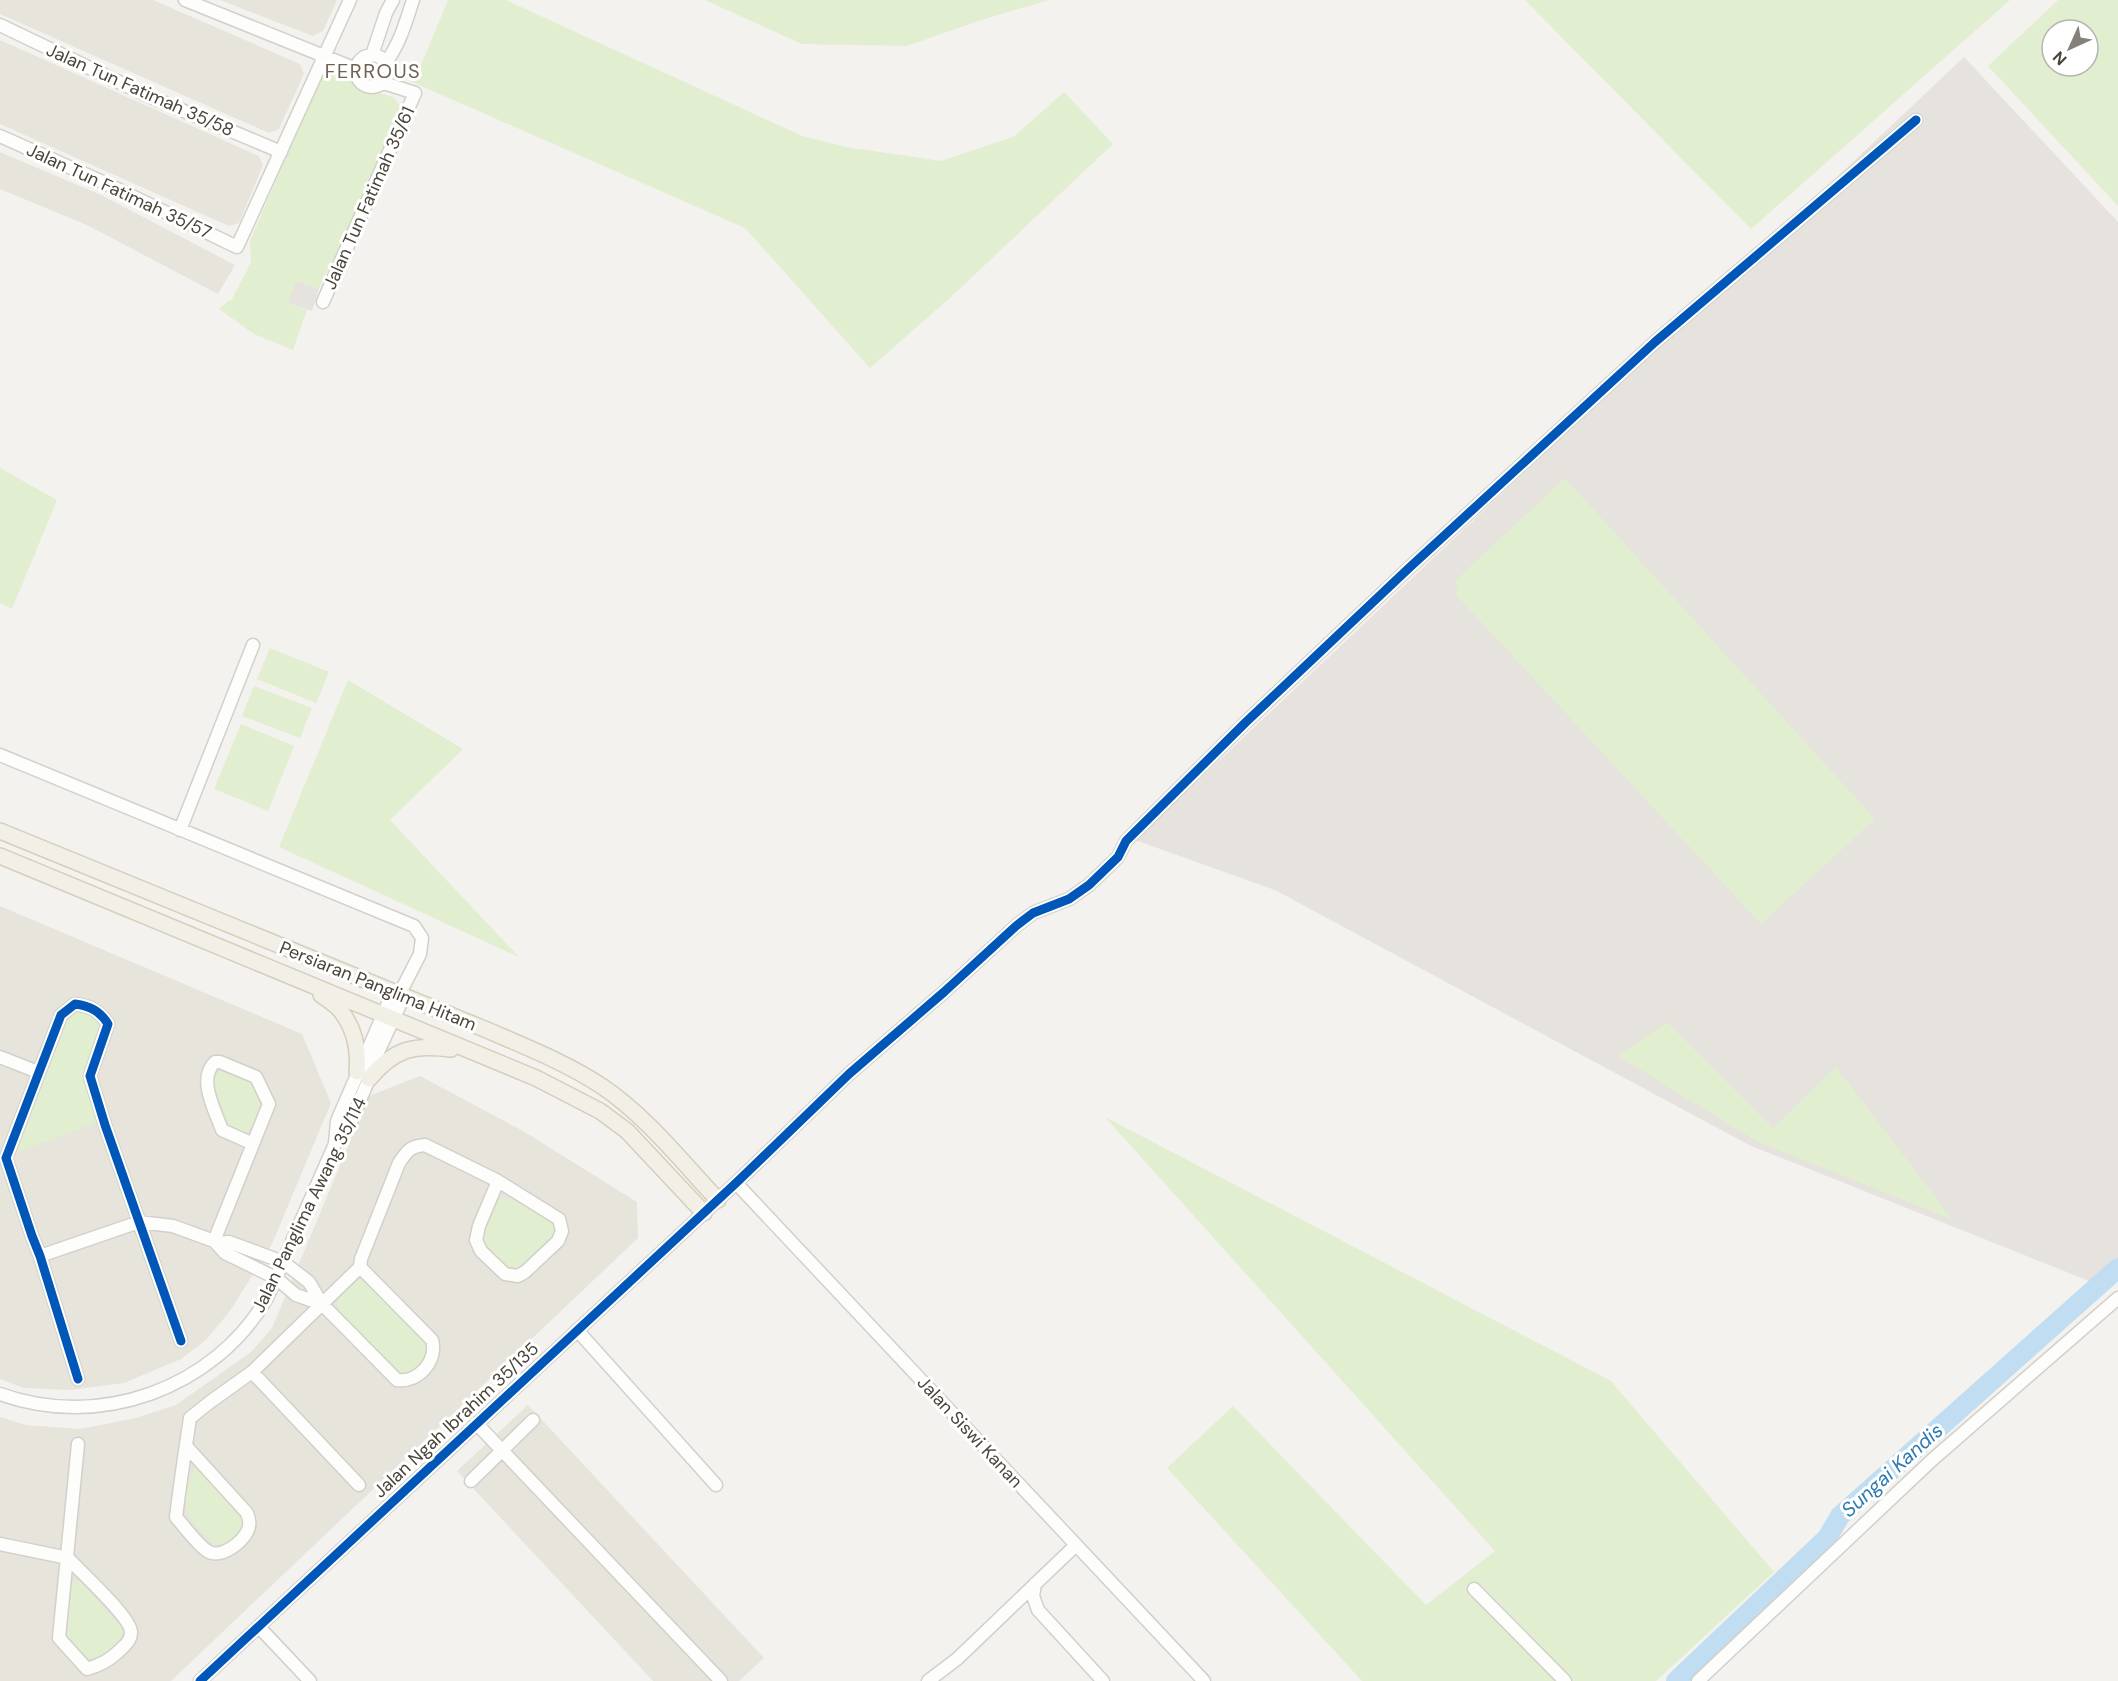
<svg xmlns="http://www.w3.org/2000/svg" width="2118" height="1681" font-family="'DM Sans',sans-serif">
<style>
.residential{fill:#e7e4dc}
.industrial{fill:#e6e2de}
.green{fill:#e1eecf;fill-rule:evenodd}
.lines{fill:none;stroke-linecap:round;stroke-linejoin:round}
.river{stroke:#c0ddf1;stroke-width:20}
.minor-casing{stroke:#d2d0cb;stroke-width:15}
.major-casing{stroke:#d6cebb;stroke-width:18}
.minor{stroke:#fdfdfc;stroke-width:12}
.major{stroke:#f2efe6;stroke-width:15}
.cycleway-casing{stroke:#fff;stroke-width:13}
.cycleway{stroke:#0057b8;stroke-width:9}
.labels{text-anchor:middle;stroke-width:6;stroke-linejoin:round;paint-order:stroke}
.street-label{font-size:18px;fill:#4b4439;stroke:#fff}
.neighbourhood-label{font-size:20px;letter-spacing:1.5px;fill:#6e6250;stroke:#fff}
.water-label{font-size:20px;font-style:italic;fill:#2e7ab2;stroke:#fff}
</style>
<rect width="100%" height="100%" fill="#f4f2ee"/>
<path class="residential" d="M 0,0 L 153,0 L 300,64 L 304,74 L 279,129 L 269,133 L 0,14 Z
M 220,0 L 337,0 L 323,31 L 313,36 Z
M 0,40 L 259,156 L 263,165 L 239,223 L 229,226 L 0,124 Z
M 0,152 L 101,195 L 235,265 L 218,294 L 87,225 L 0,189 Z
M 0,906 L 302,1034 L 331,1103 L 272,1244 L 230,1311 L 206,1340 L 181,1359 L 124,1383 L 70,1390 L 24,1388 L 0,1379 Z
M 420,1076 L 523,1131 L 637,1202 L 638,1238 L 171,1681 L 0,1681 L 0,1417 L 26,1425 L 80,1429 L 136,1418 L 176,1405 L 251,1352 L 272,1328 L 369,1096 Z
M 528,1405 L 764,1658 L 739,1681 L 653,1681 L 457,1471 Z"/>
<path class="industrial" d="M 1964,57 L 2118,222 L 2118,1261 L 2094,1283 L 1749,1145 L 1275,890 L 1135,840 Z
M 296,281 L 319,289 L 312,311 L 288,303 Z"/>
<path class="green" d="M 448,0 L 506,0 L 802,136 L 846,147 L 941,161 L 1015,136 L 1064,92 L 1113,144 L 952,296 L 870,368 L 745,228 L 410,81 L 420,68 Z
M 705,0 L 1049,0 L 981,20 L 907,46 L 802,44 Z
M 1525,0 L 2010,0 L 1751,229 Z
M 2058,0 L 2118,0 L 2118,206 L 1988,66 ZM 2052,30 L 2088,30 L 2088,66 L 2052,66 Z
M 326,73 C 334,73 347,75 353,81 C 357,85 358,89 364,91 C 379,96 397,89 402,113 L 332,270 L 328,270 L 319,289 L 296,281 L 288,303 L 307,310 L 293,350 L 254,334 L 219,309 L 228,301 L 231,301 L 251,262 L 250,241 L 319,80 Z
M 0,468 L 57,500 L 12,609 L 0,603 Z
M 1565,478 L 1875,819 L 1761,924 L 1457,596 L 1456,580 Z
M 270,648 L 329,672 L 316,703 L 257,679 Z
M 348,680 L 463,749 L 390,820 L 519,957 L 279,847 Z
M 254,686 L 312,708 L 300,738 L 242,716 Z
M 241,724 L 294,746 L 268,811 L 214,789 Z
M 80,1012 L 94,1017 L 100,1027 L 84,1072 L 84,1078 L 98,1122 L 15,1153 L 67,1021 L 70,1015 Z
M 1667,1022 L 1773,1128 L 1836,1067 L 1953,1220 L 1756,1141 L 1618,1056 Z
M 220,1071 C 229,1074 244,1077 251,1084 C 265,1098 260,1119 248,1131 L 238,1130 L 229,1125 L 213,1082 L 217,1072 Z
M 1105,1117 L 1611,1381 L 1774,1572 L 1656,1681 L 1362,1681 L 1167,1468 L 1233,1406 L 1426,1605 L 1495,1551 Z
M 506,1198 L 515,1199 L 552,1223 L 554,1234 C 544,1244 520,1278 505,1267 C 496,1261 489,1250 482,1242 L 481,1236 L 496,1201 Z
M 359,1280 L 369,1284 L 428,1343 L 427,1359 C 418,1368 411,1378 397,1373 L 340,1315 C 333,1297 341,1287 359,1280 Z
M 195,1468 L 202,1470 L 242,1512 C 247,1528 237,1534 227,1544 C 224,1544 220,1545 217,1544 C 209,1542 188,1518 186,1509 C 184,1497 188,1477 195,1468 Z
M 76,1580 L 79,1580 L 121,1627 C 127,1641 108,1654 97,1661 L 86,1659 L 68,1639 L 65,1634 L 71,1585 Z"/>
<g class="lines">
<path class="river" d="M 1676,1681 L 1827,1538 L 1840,1516 L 2118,1268"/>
<defs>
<path id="minor" d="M 185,0 L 356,69
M 0,25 L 146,95 L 281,152
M356 71a16 16 0 1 1 32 0a16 16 0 1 1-32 0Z
M 372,55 L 386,13 L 393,0
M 386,62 C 400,44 406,21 413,0
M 0,136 L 105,183 L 237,247 L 350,0
M 323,302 L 415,93 L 384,83
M 0,755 L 414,926 L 422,938 L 420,954 L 399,995
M 180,830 L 253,645
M 0,1057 L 38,1072
M 335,1143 L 337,1121 L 393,992
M 736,1183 L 1204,1681
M 214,1241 L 269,1104 L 256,1077 L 220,1062 L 215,1062 C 197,1079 215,1110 222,1130 L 251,1143
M 217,1243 L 229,1242 L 283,1262 L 309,1282 L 322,1304 L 397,1380 C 418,1383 438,1361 432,1340 L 360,1267
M 40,1256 L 139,1222 L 173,1226 L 214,1241 L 225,1253 L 276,1278 L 296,1295 L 322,1304
M 577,1330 L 716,1485
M 252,1372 L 359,1485
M 78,1379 L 40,1256 L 32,1236 L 6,1158 L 61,1015 L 75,1004 C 90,1006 100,1011 108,1024 L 90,1076 L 105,1125 L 181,1341
M 0,1394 C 99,1430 214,1389 267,1298 L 335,1144 L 349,1126 L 369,1079 L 372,1065 L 404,996
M 476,1423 L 721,1681
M 186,1446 L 247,1513 C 249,1519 251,1525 247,1532 C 241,1543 222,1558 209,1552 C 198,1546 184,1526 176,1517 C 180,1484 185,1451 190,1418 L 210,1402 L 252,1372 L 360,1267 L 361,1259 L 399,1163 C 407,1151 410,1146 425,1145 L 498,1181 L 559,1219 L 562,1231 L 558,1241 L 525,1272 L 518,1276 L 505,1274 L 481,1251 L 476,1240 L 479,1226 L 498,1181
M 471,1481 L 533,1420
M 0,1544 L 68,1558
M 68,1558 C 80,1572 131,1617 131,1632 C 131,1641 125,1645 119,1651 C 108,1661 102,1664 87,1669 L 59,1638 L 78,1444
M 1035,1584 L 1033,1596 L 1038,1610 L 1103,1681
M 1474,1589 L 1565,1681
M 259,1627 L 310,1681
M 200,1681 L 736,1183 L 849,1074 L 944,992 L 1016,926 L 1033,913 L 1069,899 L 1089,885 L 1118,857 L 1126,841 L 1246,722 L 1409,568 L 1655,342 L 1916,120
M 928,1681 L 957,1659 L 1076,1545
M 1698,1681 L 1932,1460 L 2118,1298"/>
<path id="major" d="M 0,831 L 487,1030 C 526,1047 567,1063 603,1087 C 647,1117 682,1162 718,1200
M 0,856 L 536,1078 L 600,1111 L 627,1131 L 704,1213
M 321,995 C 327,999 335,1004 340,1010 C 354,1027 359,1049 357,1072
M 369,1079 C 394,1049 413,1044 451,1049"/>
</defs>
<use href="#minor" class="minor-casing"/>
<use href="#major" class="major-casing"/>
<use href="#minor" class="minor"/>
<use href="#major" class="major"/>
<defs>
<path id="cycleway" d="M 78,1379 L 40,1256 L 32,1236 L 6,1158 L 61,1015 L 75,1004 C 90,1006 100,1011 108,1024 L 90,1076 L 105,1125 L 181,1341
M 200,1681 L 736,1183 L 849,1074 L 944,992 L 1016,926 L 1033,913 L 1069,899 L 1089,885 L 1118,857 L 1126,841 L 1246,722 L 1409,568 L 1655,342 L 1916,120"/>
</defs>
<use href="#cycleway" class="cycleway-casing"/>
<use href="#cycleway" class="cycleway"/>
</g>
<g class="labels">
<g class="street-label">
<text transform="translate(140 90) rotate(24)" y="6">Jalan Tun Fatimah 35/58</text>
<text transform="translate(119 191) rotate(25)" y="6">Jalan Tun Fatimah 35/57</text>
<text transform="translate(369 198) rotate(-66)" y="6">Jalan Tun Fatimah 35/61</text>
<text transform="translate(378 986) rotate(22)" y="6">Persiaran Panglima Hitam</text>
<text transform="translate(309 1205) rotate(-64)" y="6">Jalan Panglima Awang 35/114</text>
<text transform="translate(456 1420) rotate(-43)" y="6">Jalan Ngah Ibrahim 35/135</text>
<text transform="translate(970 1432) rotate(47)" y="6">Jalan Siswi Kanan</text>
</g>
<g class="neighbourhood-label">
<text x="373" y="78">FERROUS</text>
</g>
<g class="water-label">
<text transform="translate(1892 1470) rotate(-42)" y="7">Sungai Kandis</text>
</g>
</g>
<g transform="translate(2070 48) rotate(225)"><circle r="28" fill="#ffffff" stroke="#b7b4b0" stroke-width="1.5"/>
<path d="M0-4.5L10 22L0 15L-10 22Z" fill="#868178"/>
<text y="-9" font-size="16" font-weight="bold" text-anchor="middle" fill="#4b4439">N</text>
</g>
</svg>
